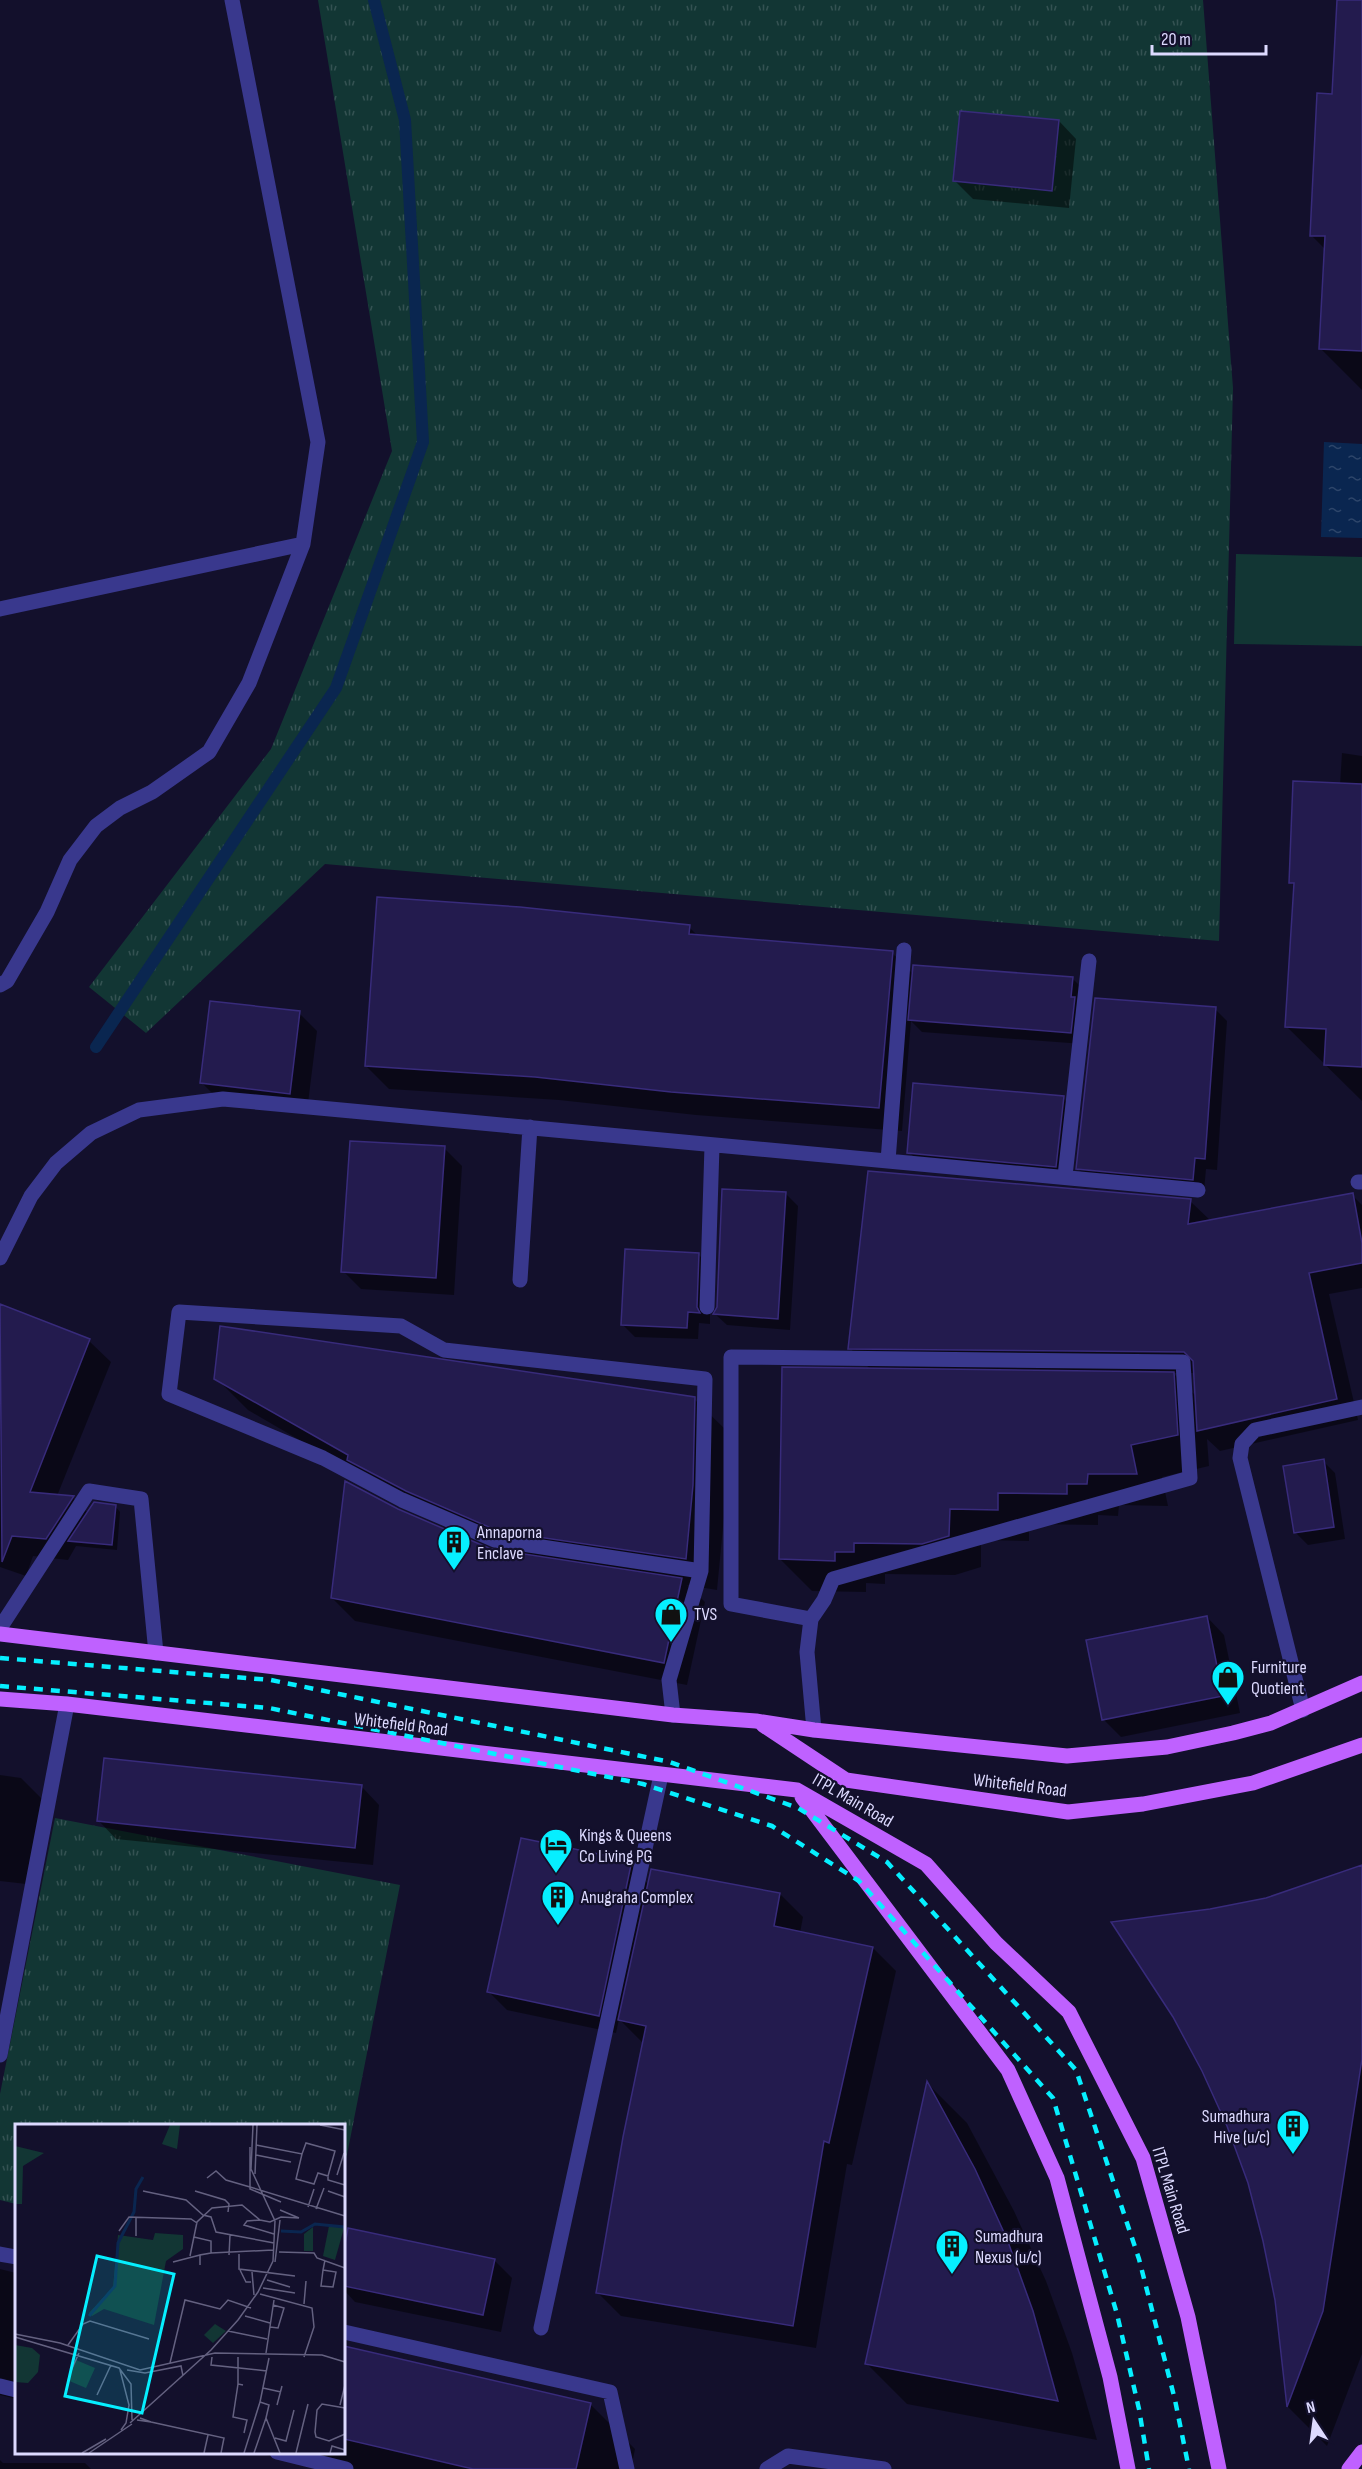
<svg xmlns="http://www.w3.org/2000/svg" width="1362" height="2469" font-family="'Sofia Sans Condensed',sans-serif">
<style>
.grass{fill:url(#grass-tufts)}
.pitch{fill:#123634}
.water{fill:url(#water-ripples)}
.shadow{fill:#0007;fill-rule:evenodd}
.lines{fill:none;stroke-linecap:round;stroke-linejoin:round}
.stream{stroke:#0a2650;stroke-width:12}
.building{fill:#231b4e;stroke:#382b7b;stroke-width:1.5}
.minor{stroke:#39388d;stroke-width:15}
.major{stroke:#bf61ff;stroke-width:15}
.rail{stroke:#06efff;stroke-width:4.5;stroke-dasharray:9 8;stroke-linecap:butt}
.labels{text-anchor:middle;stroke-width:4.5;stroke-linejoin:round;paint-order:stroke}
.poi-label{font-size:18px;fill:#dddaff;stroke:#13102c;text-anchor:start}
.street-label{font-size:18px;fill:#dddaff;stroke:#13102c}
.inset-river{fill:none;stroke:#0a2650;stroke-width:3}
.inset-road{fill:none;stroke:#646180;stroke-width:1.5}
.view{fill:#06efff;fill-opacity:0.15;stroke:#06efff;stroke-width:3}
.inset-edge{fill:none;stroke:#dddaff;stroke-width:3}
</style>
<defs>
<pattern id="grass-tufts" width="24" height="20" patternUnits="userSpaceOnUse" patternTransform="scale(1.5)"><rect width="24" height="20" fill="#123634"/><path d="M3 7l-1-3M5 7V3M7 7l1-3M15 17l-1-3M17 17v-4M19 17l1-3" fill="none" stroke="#345252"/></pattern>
<pattern id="water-ripples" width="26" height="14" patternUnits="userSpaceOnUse" patternTransform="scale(1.5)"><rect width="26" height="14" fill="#0a2650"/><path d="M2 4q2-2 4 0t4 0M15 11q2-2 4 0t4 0" fill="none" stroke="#2d456a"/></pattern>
</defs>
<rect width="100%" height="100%" fill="#13102c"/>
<path class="grass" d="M 318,0 L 1203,0 L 1233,388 L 1219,941 L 325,864 L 146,1033 L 89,987 L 271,749 L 392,451 Z
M 55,1818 L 400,1885 L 344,2170 L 344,2126 L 16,2126 L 16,2204 L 0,2200 L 0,2094 Z"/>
<path class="pitch" d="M 1236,554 L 1362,557 L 1362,646 L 1234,644 Z"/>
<path class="water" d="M 1324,442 L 1362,444 L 1362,538 L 1321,537 Z"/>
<path class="shadow" d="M 1338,0 L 1362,0 L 1362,390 L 1321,349 L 1326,250 L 1311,235 L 1333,96 Z
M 1059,121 L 1076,139 L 1069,208 L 973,199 L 955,181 Z
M 1342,753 L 1362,756 L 1362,1101 L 1287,1027 L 1295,887 L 1291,882 L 1340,785 Z
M 689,927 L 699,937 L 892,953 L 913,974 L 1072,978 L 1084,990 L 1083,1044 L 922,1032 L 911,1021 L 902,1131 L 696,1115 L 559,1100 L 389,1089 L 366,1066 Z
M 1215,1009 L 1227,1021 L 1217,1170 L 1206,1169 L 1204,1191 L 1089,1180 L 1077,1168 Z
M 299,1013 L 317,1031 L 307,1111 L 220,1101 L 202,1083 Z
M 1063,1098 L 1075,1110 L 1068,1178 L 921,1164 L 909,1152 Z
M 444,1148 L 462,1166 L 454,1295 L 361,1289 L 343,1271 Z
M 907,1174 L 1190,1201 L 1211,1221 L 1352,1195 L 1362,1205 L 1362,1288 L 1329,1294 L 1358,1420 L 1220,1451 L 1207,1439 L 1209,1466 L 1162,1477 L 1168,1506 L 1119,1505 L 1118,1516 L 1098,1515 L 1098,1525 L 1029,1524 L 1029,1541 L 981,1540 L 981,1567 L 955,1575 L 885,1574 L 885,1584 L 866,1583 L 866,1592 L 812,1591 L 780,1559 L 871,1370 L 850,1348 ZM 1173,1373 L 1195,1373 L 1196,1396 Z
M 786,1194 L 798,1206 L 790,1330 L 727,1325 L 715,1314 Z
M 698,1254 L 710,1266 L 710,1324 L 699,1323 L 698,1339 L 635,1337 L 623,1325 Z
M 3,1307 L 89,1341 L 111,1362 L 57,1496 L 73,1498 L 88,1513 L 115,1506 L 120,1512 L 117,1550 L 76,1546 L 68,1560 L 33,1556 L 26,1576 L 0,1567 L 0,1315 Z
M 216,1378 L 694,1399 L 726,1430 L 724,1517 L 717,1590 L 687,1585 L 705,1602 L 687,1685 L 355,1621 L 332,1598 L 397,1510 L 491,1551 L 508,1552 L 440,1522 L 248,1410 Z
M 1323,1461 L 1335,1473 L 1345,1539 L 1308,1545 L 1296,1533 Z
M 1207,1617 L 1224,1635 L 1240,1713 L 1121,1737 L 1103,1719 Z
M 0,1775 L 21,1778 L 44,1801 L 35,1885 L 0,1881 Z
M 362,1787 L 379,1805 L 373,1865 L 116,1839 L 99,1821 Z
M 628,1862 L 649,1885 L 780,1894 L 803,1917 L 800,1933 L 873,1948 L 896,1971 L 852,2165 L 847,2164 L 816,2348 L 621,2316 L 598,2293 L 643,2043 L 619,2019 L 616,2033 L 507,2010 L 489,1992 Z
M 1362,1867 L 1362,2354 L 1327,2446 L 1288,2407 L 1276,2300 L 1266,1899 Z
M 928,2084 L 967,2123 L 1014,2211 L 1046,2281 L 1072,2353 L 1097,2440 L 907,2404 L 867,2364 Z
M 349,2230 L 494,2260 L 512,2278 L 501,2332 L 355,2302 L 344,2290 L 344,2256 Z
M 0,2269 L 16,2273 L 16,2399 L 0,2395 Z
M 344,2348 L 590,2404 L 635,2449 L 631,2469 L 325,2469 L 253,2452 L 344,2452 Z
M 0,2460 L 3,2463 L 85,2463 L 91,2469 L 0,2469 Z"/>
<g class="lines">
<path class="stream" d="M 96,1047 L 336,688 L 423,442 L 405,120 L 374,0"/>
</g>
<path class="building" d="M 1337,0 L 1362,0 L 1362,351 L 1319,349 L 1325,236 L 1310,236 L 1317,93 L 1332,94 Z
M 960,111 L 1059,120 L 1052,191 L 953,181 Z
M 1293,781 L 1362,784 L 1362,1067 L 1324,1065 L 1326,1029 L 1285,1027 L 1294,883 L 1289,883 Z
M 377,897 L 520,907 L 690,925 L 689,934 L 893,951 L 879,1108 L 671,1092 L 535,1077 L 365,1066 Z
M 913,965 L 1073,977 L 1071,997 L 1075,997 L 1071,1033 L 908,1020 Z
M 1095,998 L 1216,1007 L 1205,1159 L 1195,1158 L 1193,1180 L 1076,1169 Z
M 210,1001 L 300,1011 L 290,1094 L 200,1083 Z
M 913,1083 L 1064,1096 L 1056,1167 L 907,1153 Z
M 350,1141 L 445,1146 L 436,1278 L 341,1272 Z
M 868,1171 L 1191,1199 L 1188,1224 L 1353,1193 L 1362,1243 L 1362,1263 L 1309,1273 L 1337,1399 L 1197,1431 L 1193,1361 L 1184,1352 L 848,1349 Z
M 722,1189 L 786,1192 L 778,1319 L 713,1314 L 717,1307 Z
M 625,1249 L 699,1253 L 697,1307 L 700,1313 L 688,1312 L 687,1328 L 621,1325 Z
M 0,1304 L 90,1339 L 30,1492 L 74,1496 L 46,1539 L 12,1536 L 2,1562 Z
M 220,1326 L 695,1397 L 693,1485 L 686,1559 L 498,1531 L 406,1491 L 347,1460 L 348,1455 L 214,1379 Z
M 782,1367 L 1174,1372 L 1178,1435 L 1131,1445 L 1137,1474 L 1088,1474 L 1087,1484 L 1067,1484 L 1067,1494 L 998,1493 L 998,1510 L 950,1509 L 949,1536 L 922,1544 L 854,1543 L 854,1552 L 835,1552 L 835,1561 L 779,1559 Z
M 1324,1459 L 1334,1527 L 1294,1533 L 1283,1466 Z
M 345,1481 L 398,1509 L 491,1549 L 682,1578 L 664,1663 L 331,1598 Z
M 94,1502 L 116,1505 L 112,1545 L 68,1541 Z
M 1207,1616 L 1223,1696 L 1102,1720 L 1086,1640 Z
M 104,1758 L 362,1785 L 355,1848 L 97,1821 Z
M 521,1838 L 628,1860 L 628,1864 L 631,1865 L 599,2016 L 487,1992 Z
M 1362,1865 L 1362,2059 L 1323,2311 L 1287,2407 L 1275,2300 L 1263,2241 L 1248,2183 L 1227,2126 L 1202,2071 L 1173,2017 L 1111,1922 L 1210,1909 L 1266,1898 Z
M 651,1869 L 780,1893 L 774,1926 L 873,1947 L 829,2143 L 824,2141 L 793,2326 L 596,2293 L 623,2137 L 646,2026 L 618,2020 Z
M 927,2081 L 975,2169 L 1007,2239 L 1033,2311 L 1058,2401 L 865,2364 Z
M 348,2228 L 495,2259 L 483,2315 L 344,2286 L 344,2249 Z
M 344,2346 L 591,2403 L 576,2469 L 473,2469 L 344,2439 Z"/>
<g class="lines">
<path class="minor" d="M 0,609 L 303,544
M 0,985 L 7,981 L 47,912 L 70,860 L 96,826 L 120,808 L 152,792 L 209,752 L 249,683 L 303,544 L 318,442 L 232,0
M 888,1161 L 904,950
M 1065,1176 L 1089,961
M 1358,1182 L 1362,1182
M 0,1258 L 31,1196 L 56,1163 L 91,1133 L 139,1110 L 223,1099 L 1198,1190
M 520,1280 L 530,1127
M 707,1307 L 712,1146
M 811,1619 L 731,1604 L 731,1357 L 1183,1362 L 1190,1478 L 833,1579 L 824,1600 L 811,1619 L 807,1652 L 814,1730
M 0,1628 L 89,1491 L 141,1499 L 156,1653
M 1303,1710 L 1240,1458 L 1242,1444 L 1255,1430 L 1362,1407
M 673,1715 L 669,1680 L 701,1571 L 705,1379 L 444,1350 L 401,1326 L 179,1312 L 169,1394 L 323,1458 L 402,1500 L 495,1540 L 701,1571
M 0,2055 L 67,1704
M 0,2254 L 16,2257
M 541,2328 L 661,1775
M 344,2332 L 610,2392 L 627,2469
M 0,2386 L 16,2390
M 277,2452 L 346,2469
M 767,2469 L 788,2456 L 884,2469"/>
<path class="major" d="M 0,1634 L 673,1715 L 756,1721 L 814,1730 L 1067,1756 L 1167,1747 L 1233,1733 L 1271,1723 L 1362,1683
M 0,1699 L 67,1704 L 797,1790 L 926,1864 L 996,1943 L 1069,2012 L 1143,2158 L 1188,2317 L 1219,2469
M 763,1725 L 846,1780 L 1068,1812 L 1143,1804 L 1253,1783 L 1362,1745
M 802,1797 L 1008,2070 L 1057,2178 L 1110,2377 L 1128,2469
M 1349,2469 L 1362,2452"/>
<path class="rail" d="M 0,1658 L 271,1680 L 670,1762 L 798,1808 L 887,1862 L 1076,2070 L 1139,2259 L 1175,2400 L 1189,2469
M 0,1686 L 269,1708 L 643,1784 L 772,1826 L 859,1881 L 1053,2098 L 1117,2314 L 1139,2409 L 1149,2469"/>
</g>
<defs>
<symbol id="building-pin" viewBox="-11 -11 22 30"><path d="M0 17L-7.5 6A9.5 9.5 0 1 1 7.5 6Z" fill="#06efff" stroke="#13102c"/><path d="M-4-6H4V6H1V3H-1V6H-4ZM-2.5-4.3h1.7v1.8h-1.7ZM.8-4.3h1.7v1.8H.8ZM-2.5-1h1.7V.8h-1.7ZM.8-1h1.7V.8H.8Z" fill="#111"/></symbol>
<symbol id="shop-pin" viewBox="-11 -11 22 30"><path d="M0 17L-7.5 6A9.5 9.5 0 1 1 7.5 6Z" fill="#06efff" stroke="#13102c"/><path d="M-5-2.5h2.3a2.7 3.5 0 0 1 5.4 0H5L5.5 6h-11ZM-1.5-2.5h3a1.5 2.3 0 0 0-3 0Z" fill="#111"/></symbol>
<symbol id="hotel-pin" viewBox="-11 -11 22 30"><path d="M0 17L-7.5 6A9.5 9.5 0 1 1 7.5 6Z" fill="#06efff" stroke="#13102c"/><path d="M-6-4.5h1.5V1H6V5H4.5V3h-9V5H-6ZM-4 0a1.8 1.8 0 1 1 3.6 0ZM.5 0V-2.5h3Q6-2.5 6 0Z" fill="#111"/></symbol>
</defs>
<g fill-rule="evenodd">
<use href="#building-pin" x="435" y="1523" width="38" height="52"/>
<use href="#shop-pin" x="652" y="1595" width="38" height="52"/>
<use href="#shop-pin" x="1209" y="1658" width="38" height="52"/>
<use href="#hotel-pin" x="537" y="1826" width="38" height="52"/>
<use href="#building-pin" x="539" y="1878" width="38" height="52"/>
<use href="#building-pin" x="1274" y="2107" width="38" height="52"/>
<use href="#building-pin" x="933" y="2227" width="38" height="52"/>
</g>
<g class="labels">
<g class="poi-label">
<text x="477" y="1538">Annaporna<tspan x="477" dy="21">Enclave</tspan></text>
<text x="694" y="1620">TVS</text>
<text x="1251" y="1673">Furniture<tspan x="1251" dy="21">Quotient</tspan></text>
<text x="579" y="1841">Kings &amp; Queens<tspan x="579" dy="21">Co Living PG</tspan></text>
<text x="581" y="1903">Anugraha Complex</text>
<text x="1270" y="2122" text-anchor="end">Sumadhura<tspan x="1270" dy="21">Hive (u/c)</tspan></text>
<text x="975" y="2242">Sumadhura<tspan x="975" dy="21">Nexus (u/c)</tspan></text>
</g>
<g class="street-label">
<text transform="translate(401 1724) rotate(7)" y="6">Whitefield Road</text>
<text transform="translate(1020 1785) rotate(7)" y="6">Whitefield Road</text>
<text transform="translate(853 1800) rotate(30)" y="6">ITPL Main Road</text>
<text transform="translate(1171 2190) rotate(73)" y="6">ITPL Main Road</text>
</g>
</g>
<g transform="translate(15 2124)">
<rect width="330" height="330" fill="#13102c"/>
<path d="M 0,22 L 29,29 L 8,42 L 7,80 L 0,80 ZM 314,102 L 329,104 L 320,136 L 308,132 ZM 140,109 L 168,111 L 168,125 L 151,137 L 139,201 L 89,185 L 77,192 L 74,189 L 98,163 L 103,111 L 138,116 ZM 61,236 L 80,244 L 71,264 L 52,256 Z" fill="#123634"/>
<path d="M 0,221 L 17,224 L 25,231 L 23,248 L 13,259 L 0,258 Z" fill="#123634"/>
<path d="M 155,1 L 165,1 L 162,25 L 147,20 ZM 298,103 L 298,127 L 289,127 L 289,110 Z" fill="#123634"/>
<path d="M 200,200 L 211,207 L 198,219 L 189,211 Z" fill="#123634"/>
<path class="inset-river" d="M 266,107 L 286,108 L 300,100 L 330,103M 74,192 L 100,162 L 103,119 L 119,88 L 121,65 L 128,53"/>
<path class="inset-road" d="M 305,1 L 330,6M 241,21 L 287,30 L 291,19 L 320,27 L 313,52 L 303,49 L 299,60 L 281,55 L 287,30M 235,23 L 235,65 L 266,78M 241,31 L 276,38M 240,50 L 242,1M 322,51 L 329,29M 313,52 L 313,56 L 330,61M 192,54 L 201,47 L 211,56 L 235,63M 235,63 L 330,92M 128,67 L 171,76 L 188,91 L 196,93 L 201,108 L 259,119M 180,67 L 210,76 L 214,80 L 213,88M 313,67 L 330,73M 293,83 L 299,65M 301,85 L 309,64M 265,86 L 284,94M 245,96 L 232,97 L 229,101 L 259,110M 104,107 L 114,93 L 176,95 L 182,99M 121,112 L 121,93M 179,113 L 196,117 L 196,129M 264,128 L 299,129 L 302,134 L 330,144M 224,130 L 224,145 L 280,152M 214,131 L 215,111M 175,132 L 182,98 L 197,84 L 227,81 L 245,96 L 255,98 L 266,93 L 284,94M 158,138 L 185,131M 260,138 L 265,96M 185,141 L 185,131 L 196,129 L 258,126M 225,146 L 231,158 L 236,158M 308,146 L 321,148 L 318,163 L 306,162 L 308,146 L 310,136M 237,148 L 239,171M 252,156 L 275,163M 248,164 L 280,169M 245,170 L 297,184 L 299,203 L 289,233M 289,180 L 291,157M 230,192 L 255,199M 255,203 L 263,204 L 269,184 L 258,181M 213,207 L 252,215M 0,210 L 45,219 L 125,246 L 200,229 L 307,231 L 330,238M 0,213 L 104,244 L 116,260 L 117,296M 53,221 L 68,200 L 75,197 L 134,215M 251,229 L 259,176M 197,233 L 196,241 L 252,247M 223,233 L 223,260 L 228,261M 254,234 L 245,278 L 254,281 L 251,294 L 265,329M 155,239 L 170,176 L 205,185 L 213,176 L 236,184M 105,246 L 114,281 L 111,299 L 106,306M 112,246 L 130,249 L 166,242 L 168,252M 55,249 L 64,229M 223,260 L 218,293 L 232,296 L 229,309M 248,264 L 266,268M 82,271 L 96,241M 262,281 L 267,262M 325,281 L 330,261M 330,284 L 307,280 L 302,286 L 300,308 L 301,313 L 314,317 L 330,310M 122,296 L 136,298 L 125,294M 136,298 L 209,314 L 206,329M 115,299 L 196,226 L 223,196 L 243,168 L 258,137 L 260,97 L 236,45 L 238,1M 260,314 L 271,317 L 279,286M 67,329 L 91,315M 74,329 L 117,300M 189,329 L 193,311M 229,329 L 245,278M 239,329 L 251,294M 281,329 L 293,280M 315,329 L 317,322 L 330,326"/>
<path class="view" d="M 82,132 L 159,150 L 127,289 L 50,272 Z"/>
<rect width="330" height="330" class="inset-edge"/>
</g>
<g transform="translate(1314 2421) rotate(347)" stroke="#13102c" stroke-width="4.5" paint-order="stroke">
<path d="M0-4.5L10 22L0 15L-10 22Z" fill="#dddaff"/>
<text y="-9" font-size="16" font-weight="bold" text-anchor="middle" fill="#dddaff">N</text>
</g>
<path d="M1152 45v9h114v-9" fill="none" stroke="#dddaff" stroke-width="3"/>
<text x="1161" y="45" font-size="18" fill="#dddaff" stroke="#13102c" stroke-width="4.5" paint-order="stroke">20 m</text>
</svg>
